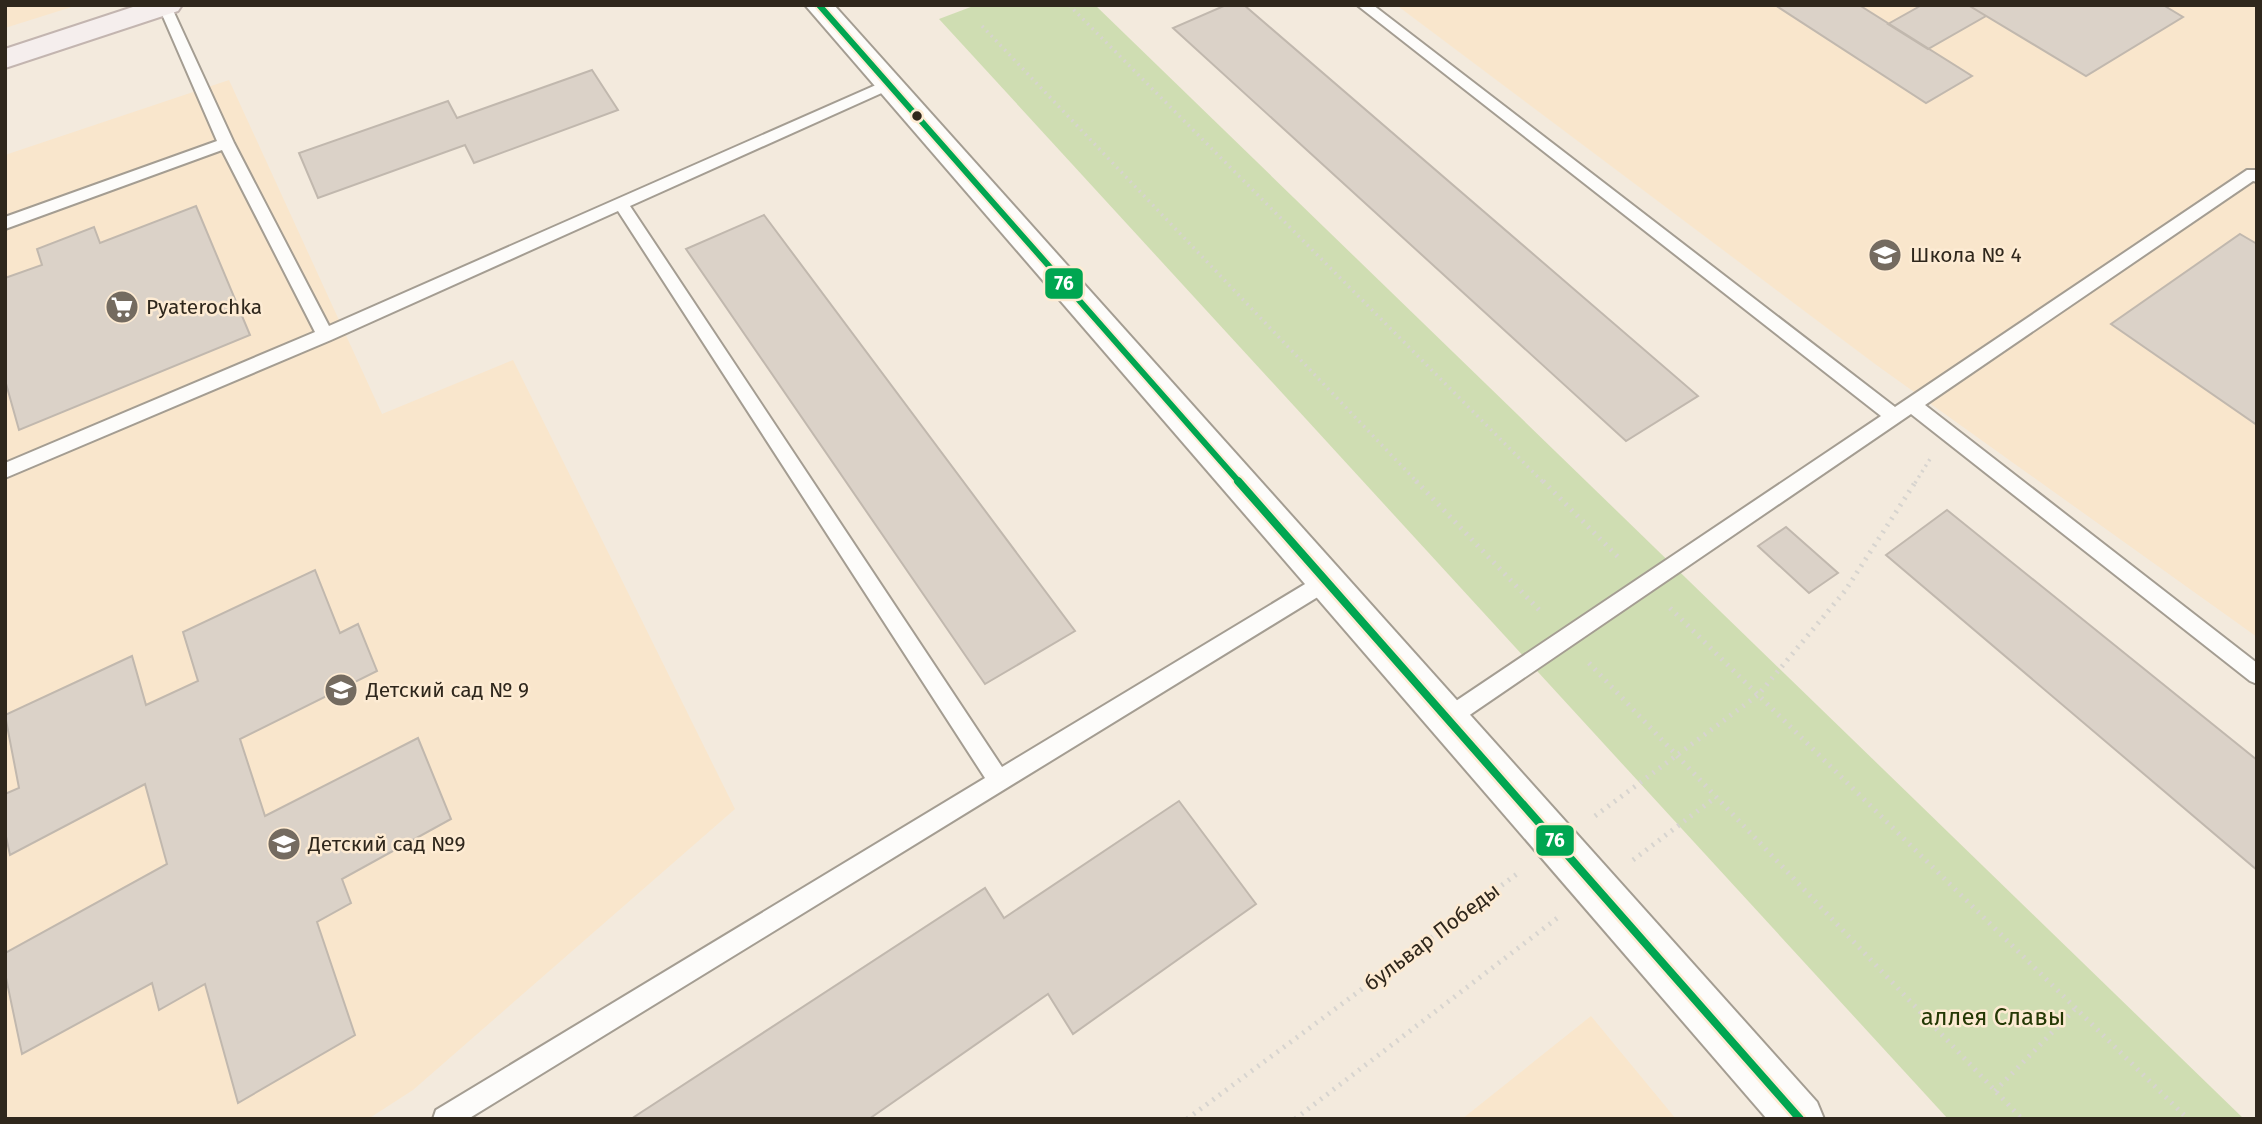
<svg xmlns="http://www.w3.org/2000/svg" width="2262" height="1124" font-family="'Fira Sans',sans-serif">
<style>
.built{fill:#f9e6cc}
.green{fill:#cfddb2}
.building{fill:#dbd2c8;stroke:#c1b8ae;stroke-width:2}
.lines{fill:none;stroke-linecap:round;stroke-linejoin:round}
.service-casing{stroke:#a49d92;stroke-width:4}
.secondary-casing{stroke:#a49d92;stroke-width:4}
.primary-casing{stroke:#c3b5b0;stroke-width:4}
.path-far1{stroke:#d7d4cf;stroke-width:3.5;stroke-dasharray:2 4.5;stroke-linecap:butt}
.path{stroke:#d7d4cf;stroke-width:5;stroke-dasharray:2 6;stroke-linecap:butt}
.service{fill:#fdfcfa;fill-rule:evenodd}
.secondary{fill:#fdfcfa;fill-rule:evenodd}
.primary{fill:#f5eeed;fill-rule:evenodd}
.bus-1-far1-casing{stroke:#fdebd3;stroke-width:10}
.bus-1-casing{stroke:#fdebd3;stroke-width:13}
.bus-1-far1{stroke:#00a651;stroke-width:6}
.bus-1{stroke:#00a651;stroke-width:8}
.bus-dot{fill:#2f271c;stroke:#fdebd3;stroke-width:2.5}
.labels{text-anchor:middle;stroke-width:5;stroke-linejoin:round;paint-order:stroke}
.poi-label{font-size:21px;fill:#2f271c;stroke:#fdebd3;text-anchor:start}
.street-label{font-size:21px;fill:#2f271c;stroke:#fdebd3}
.near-park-label{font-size:24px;fill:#243804;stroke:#fdebd3}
.line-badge{stroke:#fdebd3;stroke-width:2.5}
.badge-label{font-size:19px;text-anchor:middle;font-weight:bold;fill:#fff}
</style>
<rect width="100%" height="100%" fill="#f3eadd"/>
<path class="built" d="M 5,5 L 78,5 L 5,28 Z
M 1402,5 L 2257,5 L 2257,637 L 1875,364 L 1399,7 Z
M 229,80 L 382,414 L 513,360 L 735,809 L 413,1090 L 368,1119 L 5,1119 L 5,155 Z
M 1591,1016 L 1676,1119 L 1462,1119 Z"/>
<path class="green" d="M 976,5 L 1095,5 L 2244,1119 L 1948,1119 L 939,19 Z"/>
<path class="building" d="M 1226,5 L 1244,5 L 1698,396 L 1626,441 L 1173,28 Z
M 1775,5 L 1859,5 L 1972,76 L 1926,103 Z
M 1922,5 L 1968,5 L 1986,16 L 1928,49 L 1888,24 Z
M 1968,5 L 2163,5 L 2183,17 L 2086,76 Z
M 592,70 L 618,110 L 474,163 L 465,145 L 318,198 L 299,153 L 448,101 L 457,118 Z
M 196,206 L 250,335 L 19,430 L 5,380 L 5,278 L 42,265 L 37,249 L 94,227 L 100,243 Z
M 764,215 L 1075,631 L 985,684 L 686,249 Z
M 2240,234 L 2257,244 L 2257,425 L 2111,324 Z
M 1947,510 L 2257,760 L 2257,870 L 1886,555 Z
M 1786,527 L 1838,573 L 1809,593 L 1758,546 Z
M 315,570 L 340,633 L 358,624 L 377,671 L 240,739 L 265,816 L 418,738 L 451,819 L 342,879 L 351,903 L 317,922 L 355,1035 L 238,1103 L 205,984 L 159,1010 L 152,983 L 22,1054 L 5,973 L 5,953 L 167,864 L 145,784 L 10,855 L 5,832 L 5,794 L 19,788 L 5,715 L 132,656 L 146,705 L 198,681 L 183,632 Z
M 1179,801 L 1256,904 L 1073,1034 L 1048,994 L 869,1119 L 631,1119 L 985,888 L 1004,918 Z"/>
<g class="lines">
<defs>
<path id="service" d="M 158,5 L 171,6 L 234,143 L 329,326 L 885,81 L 895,81 L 897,84 L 895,87 L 630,206 L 1002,767 L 1320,575 L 1327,573 L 1334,575 L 1337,581 L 1334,587 L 468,1119 L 433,1119 L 436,1110 L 985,778 L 618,211 L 331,340 L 5,478 L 5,463 L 315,332 L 222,150 L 5,229 L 5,217 L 217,141 Z
M 1357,5 L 1373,5 L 1895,407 L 2247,170 L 2257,170 L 2257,182 L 2253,181 L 1925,405 L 2257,663 L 2257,684 L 2250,681 L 1911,414 L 1455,725 L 1448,727 L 1441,725 L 1438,718 L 1441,711 L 1881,416 Z"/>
<path id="secondary" d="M 805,5 L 834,5 L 1817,1102 L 1824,1119 L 1767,1119 Z"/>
<path id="primary" d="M 139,5 L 182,5 L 178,11 L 5,68 L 5,49 Z"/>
</defs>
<use href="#service" class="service-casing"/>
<use href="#secondary" class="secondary-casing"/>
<use href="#primary" class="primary-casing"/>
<path class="path-far1" d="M 1069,5 L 1544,483
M 982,26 L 1418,483
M 1915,483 L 1930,459"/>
<path class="path" d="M 1416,481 L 1542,613
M 1543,481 L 1621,560
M 1670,608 L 2188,1119
M 1589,663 L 2022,1119
M 1595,816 L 1758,695 L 1845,591 L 1916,481
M 1633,860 L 1716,797
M 1995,1091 L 2076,1008
M 1187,1119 L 1521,871
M 1295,1119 L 1560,916"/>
<use href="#service" class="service"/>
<use href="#secondary" class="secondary"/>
<use href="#primary" class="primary"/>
<defs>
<path id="bus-1-far1" d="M 819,5 L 1240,483"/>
<path id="bus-1" d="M 1238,481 L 1800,1119"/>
</defs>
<use href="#bus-1-far1" class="bus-1-far1-casing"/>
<use href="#bus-1" class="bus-1-casing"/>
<use href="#bus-1-far1" class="bus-1-far1"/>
<use href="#bus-1" class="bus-1"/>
</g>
<defs>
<symbol id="school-disc" viewBox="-11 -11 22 22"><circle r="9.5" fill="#746b60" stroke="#fdebd3"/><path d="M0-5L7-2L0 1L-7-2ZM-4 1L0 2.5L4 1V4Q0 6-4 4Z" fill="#fff"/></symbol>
<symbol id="supermarket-disc" viewBox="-11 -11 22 22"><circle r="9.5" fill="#746b60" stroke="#fdebd3"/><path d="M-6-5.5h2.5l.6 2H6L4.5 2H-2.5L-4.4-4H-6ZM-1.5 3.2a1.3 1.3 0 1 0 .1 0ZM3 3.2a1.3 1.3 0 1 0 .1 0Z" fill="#fff"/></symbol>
</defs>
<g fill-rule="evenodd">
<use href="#school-disc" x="1866" y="236" width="38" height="38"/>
<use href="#supermarket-disc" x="103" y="288" width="38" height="38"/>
<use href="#school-disc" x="322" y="671" width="38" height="38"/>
<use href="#school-disc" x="265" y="825" width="38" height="38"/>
</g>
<circle class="bus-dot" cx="917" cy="116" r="6"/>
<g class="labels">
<g class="poi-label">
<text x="1910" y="262">Школа № 4</text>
<text x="146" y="314">Pyaterochka</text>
<text x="366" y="697">Детский сад № 9</text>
<text x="308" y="851">Детский сад №9</text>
</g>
<g class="street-label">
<text transform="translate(1432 937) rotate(-37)" y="7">бульвар Победы</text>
</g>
<g class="near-park-label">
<text x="1993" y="1025">аллея Славы</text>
</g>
</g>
<g class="line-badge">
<rect x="1044" y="267" width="40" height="33" rx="7" fill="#00a651"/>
<rect x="1535" y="824" width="40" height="33" rx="7" fill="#00a651"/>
</g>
<g class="badge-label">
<text x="1064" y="290">76</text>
<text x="1555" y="847">76</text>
</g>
<rect width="2262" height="1124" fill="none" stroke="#2f271c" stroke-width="14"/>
</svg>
